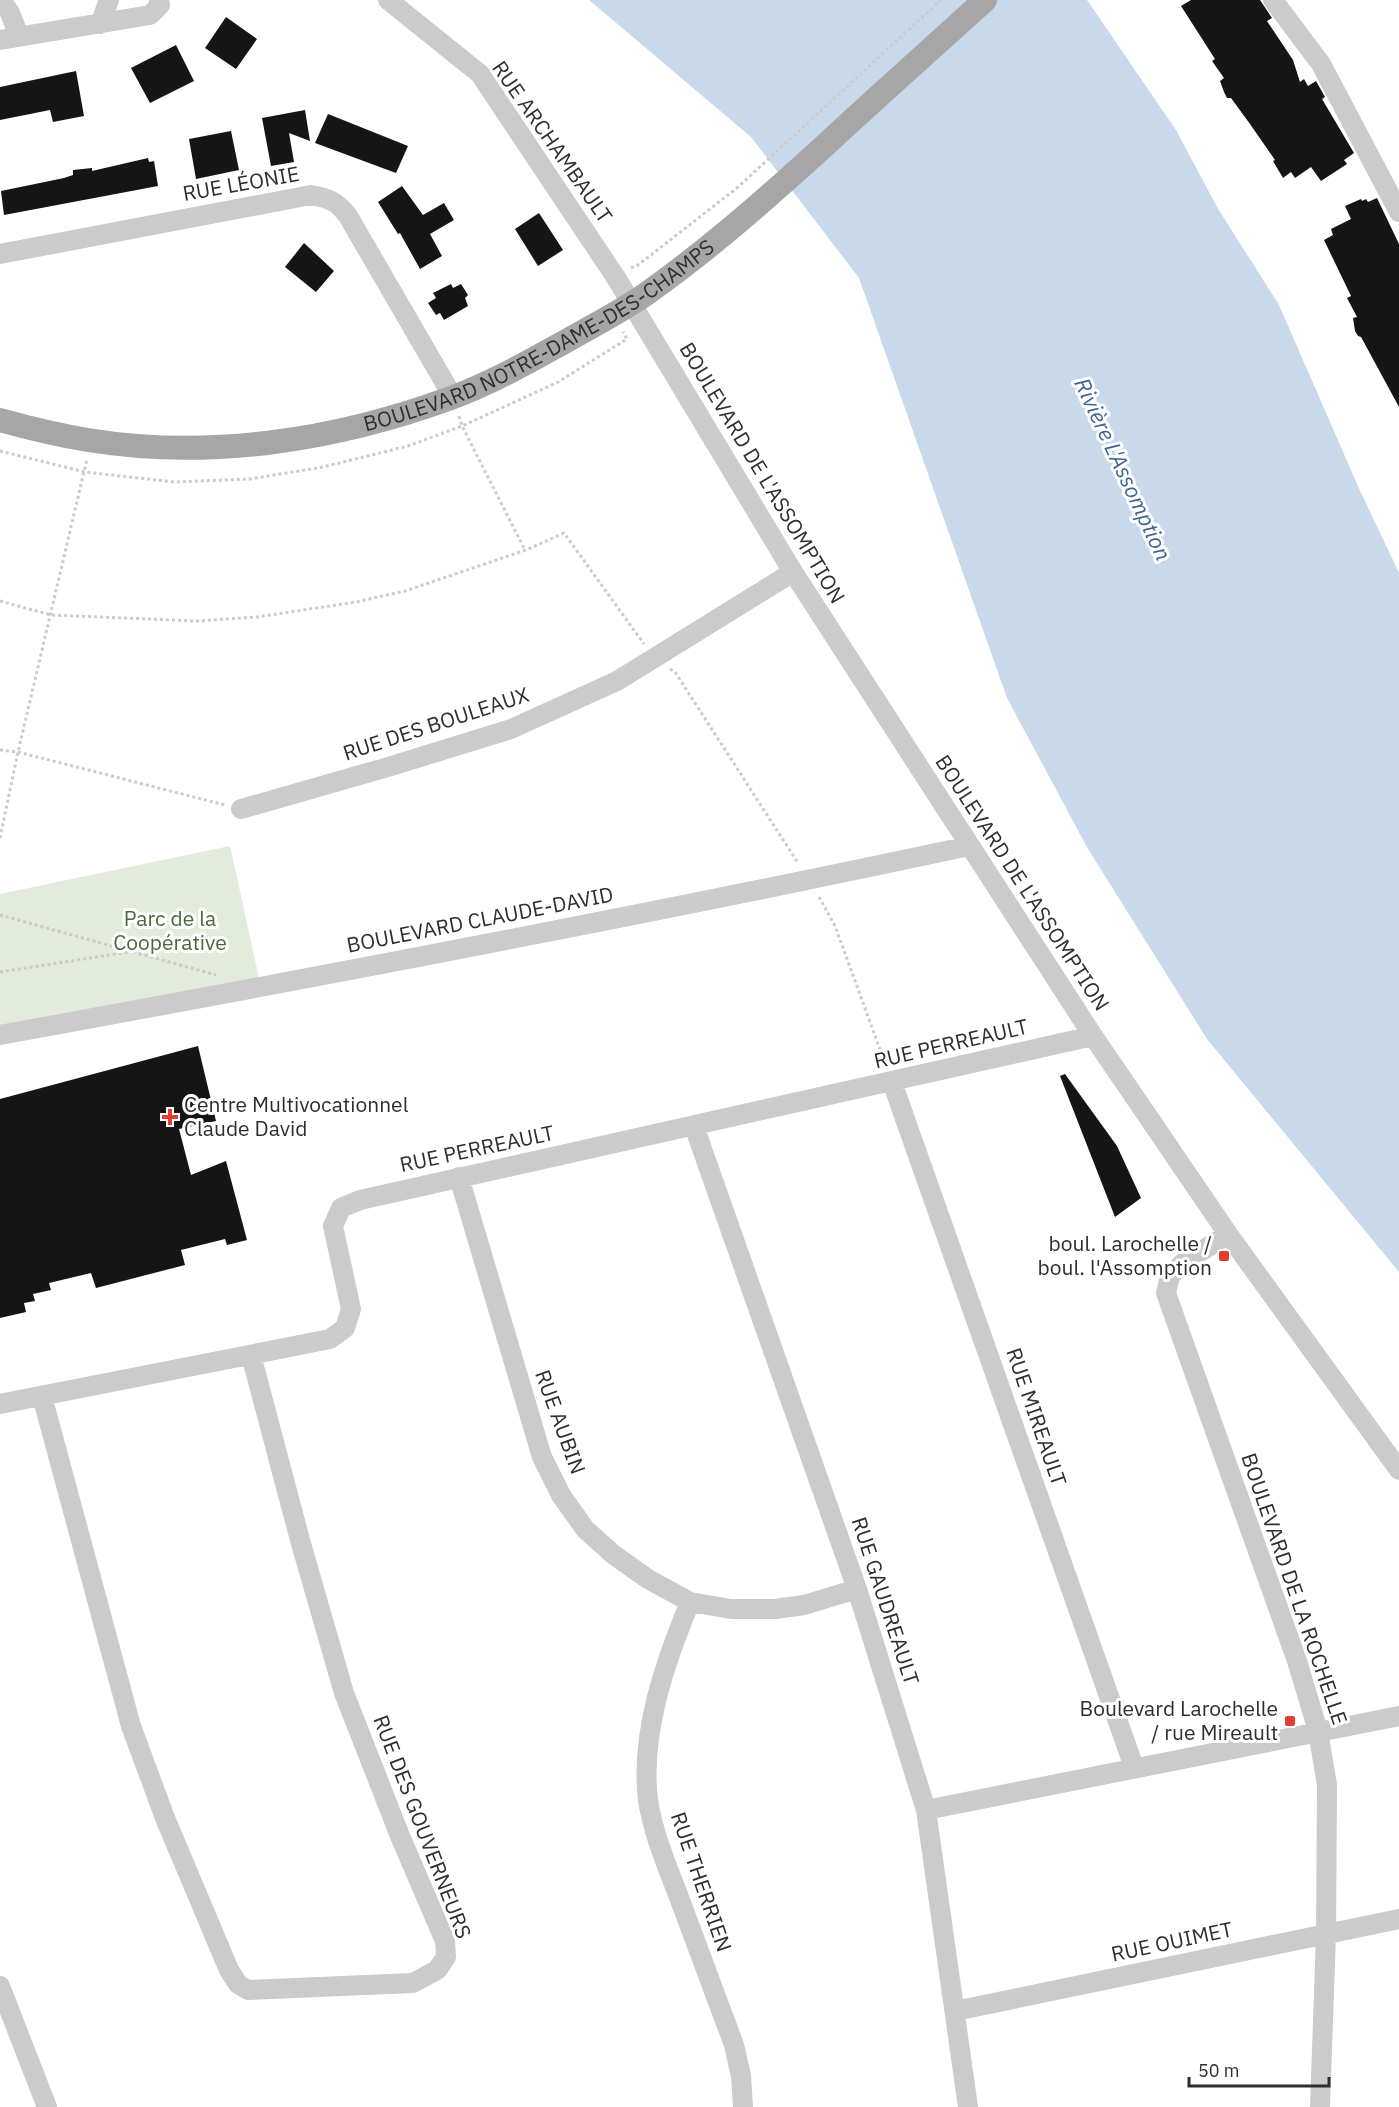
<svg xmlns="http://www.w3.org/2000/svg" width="1399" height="2107" font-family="'IBM Plex Sans',sans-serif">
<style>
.green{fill:#e2ebdc}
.water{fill:#c8d9eb}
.building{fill:#151515}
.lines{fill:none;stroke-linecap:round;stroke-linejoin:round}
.path{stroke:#cbcbcb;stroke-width:3;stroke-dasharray:3 3;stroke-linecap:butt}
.minor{stroke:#cbcbcb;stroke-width:20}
.major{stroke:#a6a6a6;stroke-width:24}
.poi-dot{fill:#e13f34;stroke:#fff;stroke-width:2}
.labels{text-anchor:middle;stroke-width:6;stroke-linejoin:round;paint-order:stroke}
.street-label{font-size:21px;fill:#2e2e2e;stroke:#fff}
.park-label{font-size:21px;fill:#4b683c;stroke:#fff}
.poi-label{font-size:21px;fill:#2e2e2e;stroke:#fff;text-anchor:end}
.water-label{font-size:22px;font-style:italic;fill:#3e648e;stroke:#fff}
</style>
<rect width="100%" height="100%" fill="#fff"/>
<path class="green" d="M 230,846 L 261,987 L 0,1035 L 0,894 Z"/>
<path class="water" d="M 589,0 L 1087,0 L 1176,130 L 1217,207 L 1279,305 L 1357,484 L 1399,573 L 1399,1272 L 1207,1039 L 1088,849 L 1007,698 L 859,278 L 751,137 Z"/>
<path class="building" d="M 1191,0 L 1260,0 L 1272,18 L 1267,21 L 1293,60 L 1300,82 L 1304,79 L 1308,86 L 1316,81 L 1325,97 L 1322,99 L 1354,153 L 1344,160 L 1347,164 L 1321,181 L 1311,167 L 1295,178 L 1291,172 L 1283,178 L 1273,161 L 1275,160 L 1250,124 L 1231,98 L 1227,98 L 1224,92 L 1220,81 L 1224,78 L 1212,61 L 1215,59 L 1181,6 Z
M 226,17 L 257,39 L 236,69 L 205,48 Z
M 176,45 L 194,81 L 150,103 L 131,68 Z
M 76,71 L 84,116 L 53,122 L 50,110 L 0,120 L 0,87 Z
M 305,110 L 310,141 L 289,133 L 294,162 L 271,166 L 262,118 Z
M 328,114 L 408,146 L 396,173 L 315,143 Z
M 231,131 L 239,170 L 196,179 L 189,139 Z
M 148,158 L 149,162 L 154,161 L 158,186 L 4,215 L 1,191 L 64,178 L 73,175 L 73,170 L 92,168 L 92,171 Z
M 402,186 L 423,215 L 444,203 L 454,220 L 430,234 L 442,256 L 420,269 L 400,233 L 398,234 L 378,202 Z
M 1377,198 L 1399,244 L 1399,407 L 1361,337 L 1358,336 L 1355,331 L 1353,318 L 1357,317 L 1347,298 L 1351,296 L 1324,240 L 1333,235 L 1331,229 L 1351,219 L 1345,206 L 1361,199 L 1362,201 L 1366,199 L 1368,202 Z
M 539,213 L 563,250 L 538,266 L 515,229 Z
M 304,243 L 334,271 L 316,292 L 285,267 Z
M 451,284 L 453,288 L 461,284 L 468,295 L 465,298 L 468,306 L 444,320 L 440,313 L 436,315 L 428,303 L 436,298 L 433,293 Z
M 198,1046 L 216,1121 L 179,1129 L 191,1175 L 226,1161 L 247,1240 L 227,1245 L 225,1239 L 181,1250 L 185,1265 L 96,1288 L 91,1273 L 49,1283 L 51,1290 L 33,1294 L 35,1301 L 24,1303 L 26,1312 L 0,1318 L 0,1099 Z
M 1065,1074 L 1117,1146 L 1141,1198 L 1115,1217 L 1060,1076 Z"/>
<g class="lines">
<path class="path" d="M 631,268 L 638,265 L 737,188 L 941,0
M 459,416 L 462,426 L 525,550
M 0,451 L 85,472 L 174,482 L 250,479 L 323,467 L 408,446 L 462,426 L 558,382 L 627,339 L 623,332
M 0,601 L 51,615 L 197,621 L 257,617 L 356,602 L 405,591 L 526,550 L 564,533 L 644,644
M 670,669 L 675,672 L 798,863
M 0,750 L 18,752 L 225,805
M 0,838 L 18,752 L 87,459
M 819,897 L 835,926 L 885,1063
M 0,915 L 216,975
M 0,972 L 129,952"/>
<path class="minor" d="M 1,0 L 10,13 L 19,36
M 388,0 L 480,74 L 615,276 L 793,572 L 1093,1036 L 1228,1234 L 1399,1470
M 1273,0 L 1321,64 L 1399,212
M 100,24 L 109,0
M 0,40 L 150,15 L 160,5 L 159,0
M 0,254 L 311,195 C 328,198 337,201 348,216 L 453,397
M 241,809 L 388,767 L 511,729 L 617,681 L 793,572
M 0,1035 C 324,976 647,915 969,846
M 892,1082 L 1134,1767
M 694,1126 L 857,1589 L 926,1810 L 968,2107
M 459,1177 L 542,1457 L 561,1495 L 585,1529 L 614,1555 L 648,1579 L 690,1602 L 731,1609 L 775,1609 L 804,1605 L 857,1589
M 1228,1234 L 1183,1263 L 1170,1276 L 1166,1293 L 1297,1661 L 1318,1731 L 1327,1785 L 1326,1935 L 1320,2107
M 42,1396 L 131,1726 L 165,1818 L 229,1970 L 238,1984 L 248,1990 L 413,1983 L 437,1970 L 446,1957 L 445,1941 L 400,1836 L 344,1693 L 300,1540 L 251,1355
M 0,1404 L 330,1339 L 345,1328 L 351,1309 L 333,1226 L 341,1208 L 360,1200 L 1093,1036
M 690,1602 C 665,1662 640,1734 648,1800 C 653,1834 668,1868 680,1900 C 698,1948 716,1996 734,2045 L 741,2076 L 743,2107
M 926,1810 L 1399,1716
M 0,1986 L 47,2107
M 955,2011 L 1399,1919"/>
<path class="major" id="s1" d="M 0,420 C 29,428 58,435 88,440 C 210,460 336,440 451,398 C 492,383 530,361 568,340 C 594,325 622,311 646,294 C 708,250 765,200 821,149 C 875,99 930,50 985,0"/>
</g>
<g class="poi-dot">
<path d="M167 1108h6v6h6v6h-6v6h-6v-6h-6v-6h6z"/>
<rect x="1218" y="1250" width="12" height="12" rx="3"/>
<rect x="1284" y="1715" width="12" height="12" rx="3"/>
</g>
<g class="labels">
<g class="street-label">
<text transform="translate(552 142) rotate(55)" y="7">RUE ARCHAMBAULT</text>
<text transform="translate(241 184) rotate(-10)" y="7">RUE LÉONIE</text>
<text dy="7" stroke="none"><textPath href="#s1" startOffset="566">BOULEVARD NOTRE-DAME-DES-CHAMPS</textPath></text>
<text transform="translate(762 473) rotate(59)" y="7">BOULEVARD DE L'ASSOMPTION</text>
<text transform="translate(436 724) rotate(-18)" y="7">RUE DES BOULEAUX</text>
<text transform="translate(1022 883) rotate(57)" y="7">BOULEVARD DE L'ASSOMPTION</text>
<text transform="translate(480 920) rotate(-11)" y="7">BOULEVARD CLAUDE-DAVID</text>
<text transform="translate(951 1044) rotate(-13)" y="7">RUE PERREAULT</text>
<text transform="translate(477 1149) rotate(-12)" y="7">RUE PERREAULT</text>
<text transform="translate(1036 1417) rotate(71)" y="7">RUE MIREAULT</text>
<text transform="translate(560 1422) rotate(70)" y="7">RUE AUBIN</text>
<text transform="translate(1294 1589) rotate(71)" y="7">BOULEVARD DE LA ROCHELLE</text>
<text transform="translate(885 1601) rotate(72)" y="7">RUE GAUDREAULT</text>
<text transform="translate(422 1827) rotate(69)" y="7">RUE DES GOUVERNEURS</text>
<text transform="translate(701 1882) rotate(71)" y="7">RUE THERRIEN</text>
<text transform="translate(1172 1942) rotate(-12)" y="7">RUE OUIMET</text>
</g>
<g class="park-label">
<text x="170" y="926">Parc de la<tspan x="170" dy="24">Coopérative</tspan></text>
</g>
<g class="poi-label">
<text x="184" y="1112" text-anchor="start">Centre Multivocationnel<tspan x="184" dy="24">Claude David</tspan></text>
<text x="1212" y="1251">boul. Larochelle /<tspan x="1212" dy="24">boul. l'Assomption</tspan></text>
<text x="1278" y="1716">Boulevard Larochelle<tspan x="1278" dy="24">/ rue Mireault</tspan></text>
</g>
<g class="water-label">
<text transform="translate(1123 469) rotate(65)" y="8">Rivière L'Assomption</text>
</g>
</g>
<path d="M1189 2077v9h140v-9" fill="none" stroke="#2e2e2e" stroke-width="3"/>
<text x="1198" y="2077" font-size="18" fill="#2e2e2e" stroke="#ffffff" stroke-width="4.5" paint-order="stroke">50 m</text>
</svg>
